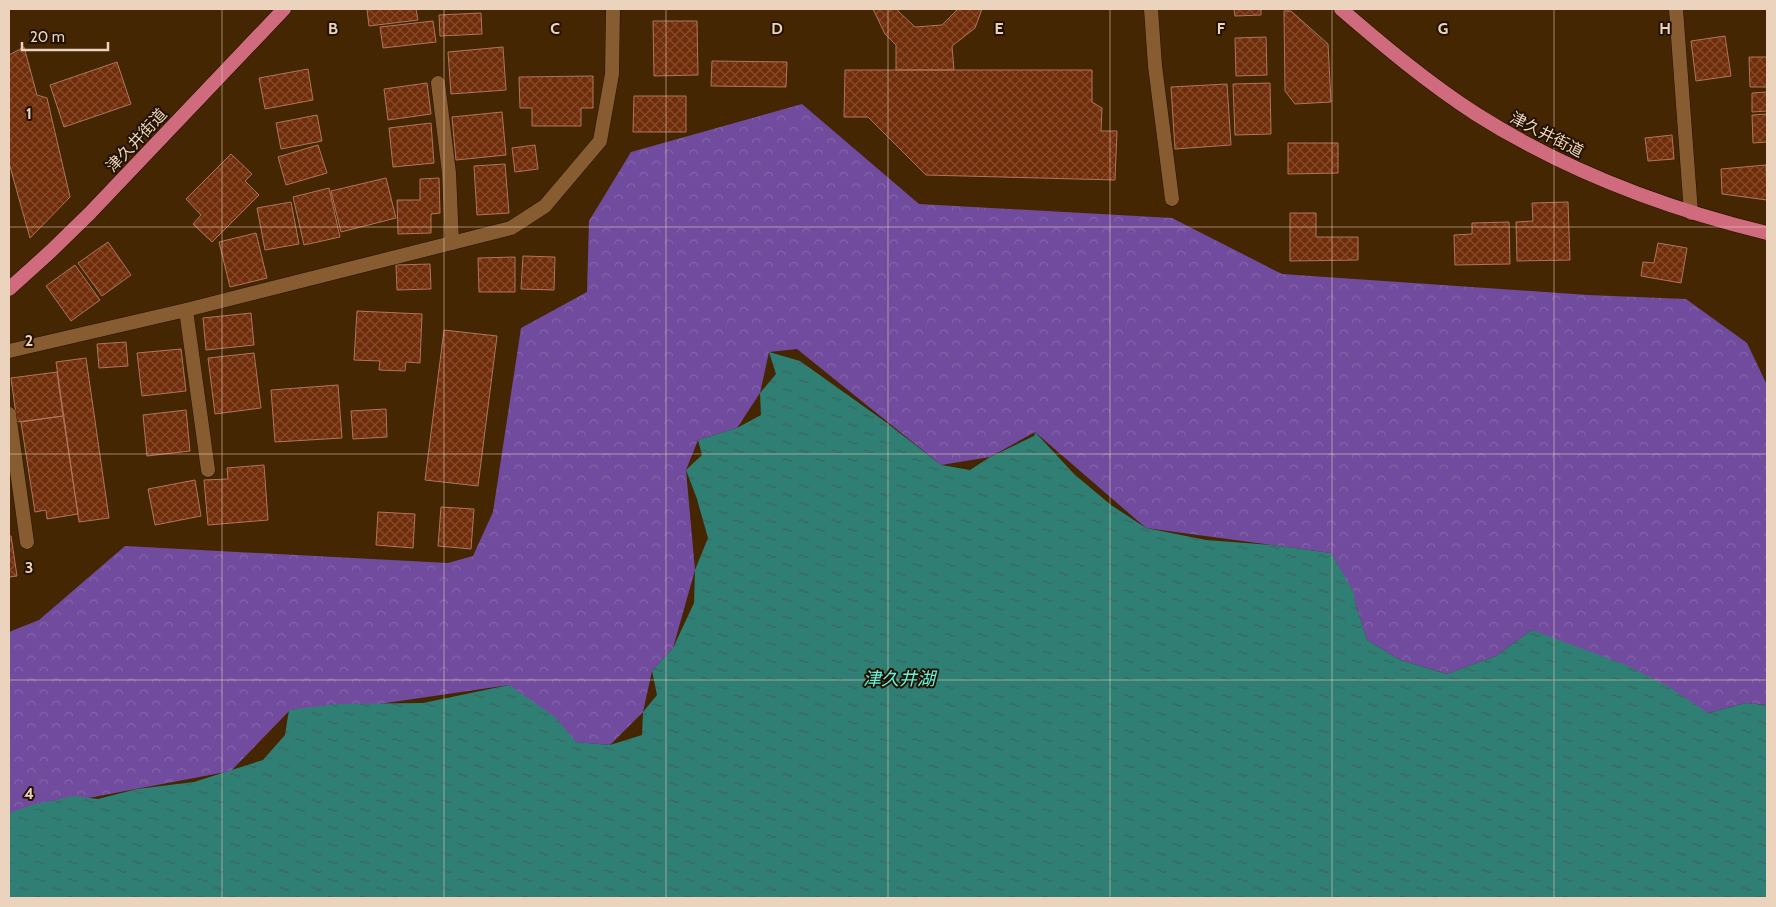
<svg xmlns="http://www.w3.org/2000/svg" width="1776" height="907" font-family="Cabin,'Noto Sans JP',sans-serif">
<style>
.forest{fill:url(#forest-crowns)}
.water{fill:url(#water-ripples)}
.building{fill:url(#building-cross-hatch);stroke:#af745c}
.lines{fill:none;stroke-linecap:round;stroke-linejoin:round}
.service-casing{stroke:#251000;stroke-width:15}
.minor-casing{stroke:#251000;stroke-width:15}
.tertiary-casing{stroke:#251000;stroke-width:15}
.trunk-casing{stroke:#251000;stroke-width:15}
.service{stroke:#885c31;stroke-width:14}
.minor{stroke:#885c31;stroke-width:14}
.tertiary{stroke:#885c31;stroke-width:14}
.trunk{stroke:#cf6b7d;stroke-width:14}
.grid{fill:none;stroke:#ecd3bd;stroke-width:1;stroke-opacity:0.55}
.labels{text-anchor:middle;stroke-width:4;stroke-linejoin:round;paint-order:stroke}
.street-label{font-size:16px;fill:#ecd3bd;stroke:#231202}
.water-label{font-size:18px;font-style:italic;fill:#62f5e2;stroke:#231202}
.grid-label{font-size:16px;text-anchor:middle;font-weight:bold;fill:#ecd3bd;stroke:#231202;stroke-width:4;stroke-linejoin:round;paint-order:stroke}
</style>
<defs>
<pattern id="forest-crowns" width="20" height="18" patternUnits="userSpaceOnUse" patternTransform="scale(1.25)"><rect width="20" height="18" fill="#714b9d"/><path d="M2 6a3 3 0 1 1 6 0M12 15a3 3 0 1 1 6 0" fill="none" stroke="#8564a9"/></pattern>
<pattern id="water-ripples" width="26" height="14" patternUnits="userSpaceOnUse" patternTransform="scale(1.25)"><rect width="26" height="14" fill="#307f75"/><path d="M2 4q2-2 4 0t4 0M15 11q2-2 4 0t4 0" fill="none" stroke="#39655d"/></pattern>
<pattern id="building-cross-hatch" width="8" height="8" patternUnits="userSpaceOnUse" patternTransform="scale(1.25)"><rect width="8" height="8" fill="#702d0a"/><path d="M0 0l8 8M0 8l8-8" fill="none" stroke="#854b2c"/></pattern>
</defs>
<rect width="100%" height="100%" fill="#452602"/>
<path class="forest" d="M 802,104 L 919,204 L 1172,218 L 1282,274 L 1588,295 L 1686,299 L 1747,343 L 1767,385 L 1767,705 L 1746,703 L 1708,713 L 1532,630 L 1496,656 L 1447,674 L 1400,660 L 1367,640 L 1355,602 L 1353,593 L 1331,553 L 1146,528 L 1035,432 L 990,457 L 941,465 L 797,349 L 769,352 L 760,393 L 737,428 L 698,440 L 686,470 L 695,570 L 673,648 L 652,671 L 643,712 L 610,745 L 576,742 L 509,685 L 379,704 L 290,710 L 231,771 L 9,813 L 9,632 L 39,620 L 125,546 L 448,563 L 473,556 L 493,512 L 521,328 L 587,292 L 589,221 L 631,152 Z"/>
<path class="water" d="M 769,352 L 800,361 L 887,423 L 941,465 L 970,470 L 990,457 L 1034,436 L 1035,432 L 1074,474 L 1111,505 L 1146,528 L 1206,540 L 1272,545 L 1331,553 L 1354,593 L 1355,602 L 1367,640 L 1400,660 L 1447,674 L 1496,656 L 1532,630 L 1626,665 L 1669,687 L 1708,713 L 1746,703 L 1767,705 L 1767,898 L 9,898 L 9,813 L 32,805 L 74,796 L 98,799 L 137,789 L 194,782 L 263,760 L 285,735 L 289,710 L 336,704 L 423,703 L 509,685 L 555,717 L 576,742 L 610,745 L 642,735 L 643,712 L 657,695 L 652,671 L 673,648 L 694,603 L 695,570 L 708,538 L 697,499 L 686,470 L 702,455 L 698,440 L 737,428 L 761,415 L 760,393 L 776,374 Z"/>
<path class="building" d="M 367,9 L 416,9 L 418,20 L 369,26 Z
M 873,9 L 897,9 L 899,12 L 915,27 L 942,25 L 958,9 L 982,9 L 975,28 L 952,46 L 954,70 L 896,70 L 896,45 L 885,34 Z
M 1234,9 L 1261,9 L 1261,15 L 1235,16 Z
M 1284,11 L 1291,11 L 1328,44 L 1331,102 L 1295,104 L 1285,91 Z
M 481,13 L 482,34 L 440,36 L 439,15 Z
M 433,21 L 436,42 L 383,48 L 380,27 Z
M 653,21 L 697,21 L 698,75 L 654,76 Z
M 1725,36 L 1731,76 L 1696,81 L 1691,41 Z
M 1266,37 L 1267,75 L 1236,76 L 1235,38 Z
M 24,47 L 37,95 L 47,98 L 70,197 L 30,238 L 9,163 L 9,55 Z
M 503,47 L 506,90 L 451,94 L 448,52 Z
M 1749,57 L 1767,57 L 1767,87 L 1750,87 Z
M 712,61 L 787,62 L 786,87 L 711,86 Z
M 117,62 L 131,104 L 64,127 L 50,85 Z
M 308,69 L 313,100 L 265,109 L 259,78 Z
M 845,70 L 1092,70 L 1092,102 L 1102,108 L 1101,131 L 1117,131 L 1115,180 L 926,175 L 868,117 L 844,117 Z
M 593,76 L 593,108 L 581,108 L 581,126 L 532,126 L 532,108 L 520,108 L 519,77 Z
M 427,83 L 431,114 L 388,120 L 384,89 Z
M 1270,83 L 1271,134 L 1235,135 L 1233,84 Z
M 1227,84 L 1231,145 L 1175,149 L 1171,87 Z
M 1767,92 L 1767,111 L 1752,112 L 1752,93 Z
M 634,96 L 686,96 L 686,132 L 633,132 Z
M 502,112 L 506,155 L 456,160 L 452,117 Z
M 1767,114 L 1767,142 L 1753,143 L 1752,115 Z
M 317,115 L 322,141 L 281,149 L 276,123 Z
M 431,123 L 434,163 L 393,167 L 389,128 Z
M 1672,135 L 1674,159 L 1648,161 L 1645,138 Z
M 1288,143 L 1338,143 L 1338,173 L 1288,174 Z
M 318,145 L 327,173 L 286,185 L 278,157 Z
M 535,145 L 538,169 L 515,172 L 512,148 Z
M 231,154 L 252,174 L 245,181 L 259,195 L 212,242 L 193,224 L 201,215 L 186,199 Z
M 505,164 L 509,213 L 477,215 L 474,166 Z
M 1766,165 L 1767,200 L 1722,194 L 1721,169 Z
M 386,178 L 396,218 L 341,232 L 331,191 Z
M 439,178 L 440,213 L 431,214 L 431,233 L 398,234 L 397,200 L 420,200 L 420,179 Z
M 329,188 L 340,237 L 304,245 L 293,197 Z
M 291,202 L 299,244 L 265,250 L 257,208 Z
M 1568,202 L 1570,260 L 1517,261 L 1516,222 L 1533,221 L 1532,203 Z
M 1290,213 L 1316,213 L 1316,237 L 1358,237 L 1358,260 L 1290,261 Z
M 1509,222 L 1510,264 L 1455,265 L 1454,235 L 1472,234 L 1472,223 Z
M 256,233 L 267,278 L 230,287 L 219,242 Z
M 108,242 L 131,275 L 102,296 L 78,263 Z
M 1658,243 L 1687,248 L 1681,283 L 1641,276 L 1643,262 L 1654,263 Z
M 523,256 L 555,257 L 554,290 L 521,289 Z
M 515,257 L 515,292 L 479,292 L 478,258 Z
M 430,264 L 431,289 L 397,290 L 396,265 Z
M 75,265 L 100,300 L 71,321 L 46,286 Z
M 357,311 L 422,314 L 420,363 L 406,362 L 405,371 L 379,370 L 380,361 L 354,360 Z
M 251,313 L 254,345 L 206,350 L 203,318 Z
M 444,330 L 497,336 L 478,486 L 425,480 Z
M 126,342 L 128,366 L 99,368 L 97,344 Z
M 181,349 L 186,391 L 142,396 L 137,353 Z
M 254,353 L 261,408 L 215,414 L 208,358 Z
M 86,358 L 109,518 L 79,522 L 56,362 Z
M 57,372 L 63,416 L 17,422 L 11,378 Z
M 338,385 L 342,438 L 275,442 L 271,390 Z
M 386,409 L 387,437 L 353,439 L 351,411 Z
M 186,410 L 190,451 L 147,456 L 143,415 Z
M 63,416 L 78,514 L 47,519 L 46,510 L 35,512 L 21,422 Z
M 264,465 L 268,520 L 208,525 L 204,480 L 228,479 L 227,468 Z
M 195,480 L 201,516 L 155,525 L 148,489 Z
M 441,507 L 474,509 L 471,549 L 438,546 Z
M 378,512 L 415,514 L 413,548 L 376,545 Z
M 9,536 L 11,536 L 17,576 L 9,577 Z"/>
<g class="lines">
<defs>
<path id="service" d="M 1676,9 L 1691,213
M 438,83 L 449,173 L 452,243"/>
<path id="minor" d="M 1155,66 L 1172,199
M 186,310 L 208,470
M 9,351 L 186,310 L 511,228 L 545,206 L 600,141 L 612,74 L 613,9
M 9,414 L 27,542"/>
<path id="tertiary" d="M 1151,9 L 1155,66"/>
<path id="trunk" d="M 1341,9 C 1384,46 1428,83 1476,114 C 1566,171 1664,208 1767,233
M 9,289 L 51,251 L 90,213 L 284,9"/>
</defs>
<use href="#service" class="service-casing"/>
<use href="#minor" class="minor-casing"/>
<use href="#tertiary" class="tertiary-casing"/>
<use href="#trunk" class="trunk-casing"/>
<use href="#service" class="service"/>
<use href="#minor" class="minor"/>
<use href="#tertiary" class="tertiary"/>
<use href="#trunk" class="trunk"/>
</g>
<path class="grid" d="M 222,9 L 222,898M 444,9 L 444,898M 666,9 L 666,898M 888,9 L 888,898M 1110,9 L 1110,898M 1332,9 L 1332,898M 1554,9 L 1554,898M 9,227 L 1767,227M 9,454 L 1767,454M 9,680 L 1767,680"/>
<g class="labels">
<g class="street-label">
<text transform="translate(1547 134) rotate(27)" y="6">津久井街道</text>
<text transform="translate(136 140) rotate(-47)" y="6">津久井街道</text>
</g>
<g class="water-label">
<text x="899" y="685">津久井湖</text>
</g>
</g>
<g class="grid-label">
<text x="333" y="34">B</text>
<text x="555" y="34">C</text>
<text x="777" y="34">D</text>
<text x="999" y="34">E</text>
<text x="1221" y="34">F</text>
<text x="1443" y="34">G</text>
<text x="1665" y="34">H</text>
<text x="29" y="119">1</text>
<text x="29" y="346">2</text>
<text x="29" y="573">3</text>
<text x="29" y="799">4</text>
</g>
<rect width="1776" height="907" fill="none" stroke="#ecd3bd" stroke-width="20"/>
<path d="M22 42v8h86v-8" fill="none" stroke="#ecd3bd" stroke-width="2.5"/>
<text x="30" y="42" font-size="15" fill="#ecd3bd" stroke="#231202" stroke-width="4" paint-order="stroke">20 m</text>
</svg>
